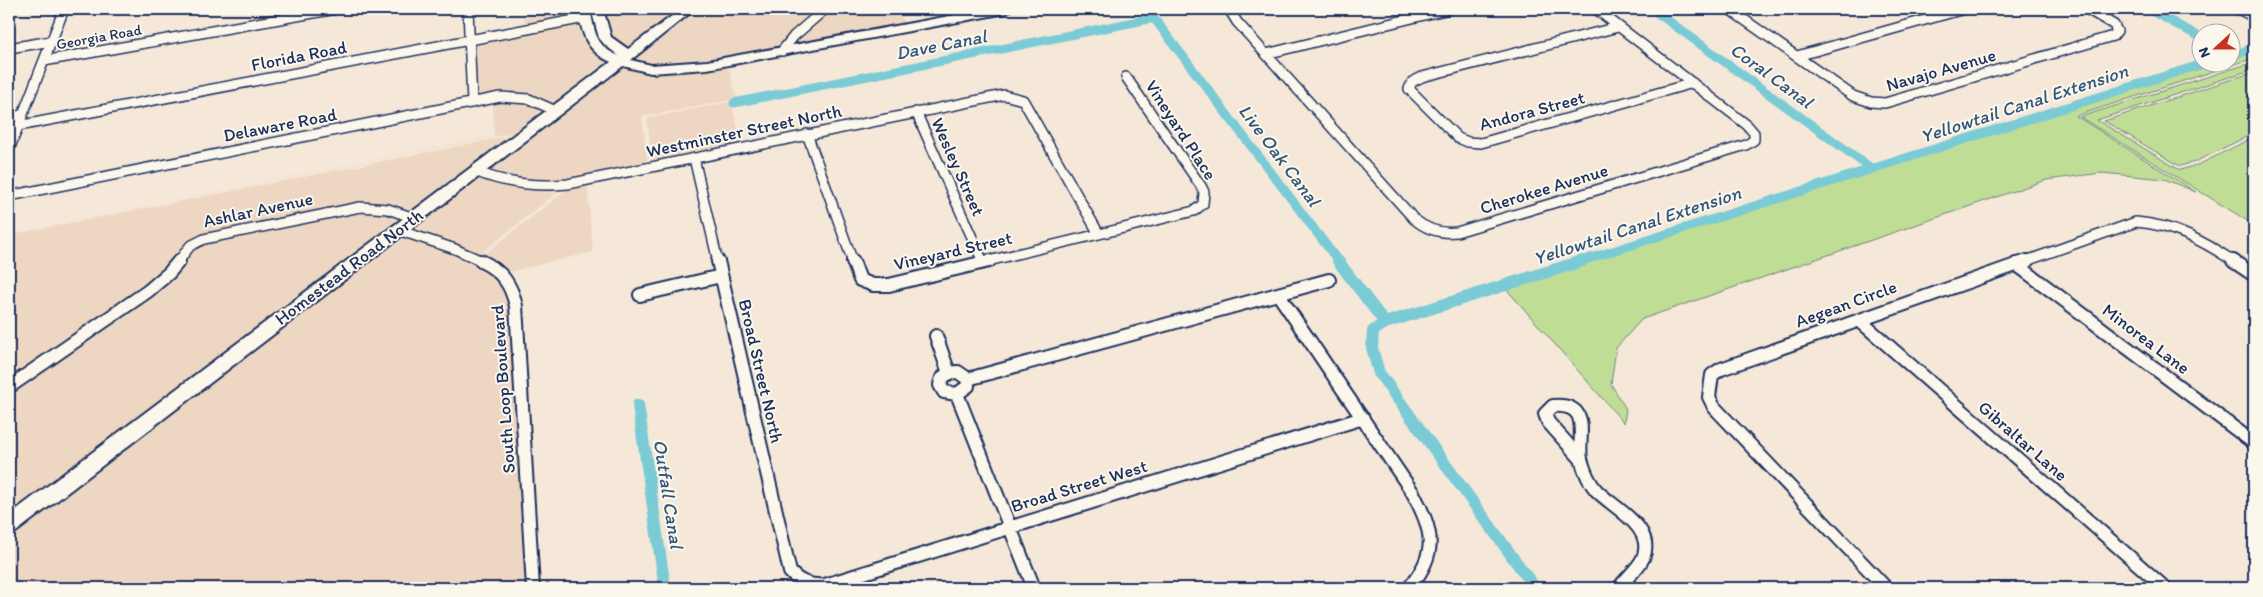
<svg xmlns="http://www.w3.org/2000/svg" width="2263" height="597" font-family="Itim,sans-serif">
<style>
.built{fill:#edd7c2}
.green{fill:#bfdd95;stroke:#6d867a}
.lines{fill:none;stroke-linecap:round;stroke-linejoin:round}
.canal-far1{stroke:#7acbd5;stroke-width:9}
.canal{stroke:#7acbd5;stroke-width:12}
.street-far1-casing{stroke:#1b2f5e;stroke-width:12}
.street-casing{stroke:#1b2f5e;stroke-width:16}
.secondary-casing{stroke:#1b2f5e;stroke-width:4}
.street-far1{stroke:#fbf7ec;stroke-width:9}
.street{stroke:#fbf7ec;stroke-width:12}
.secondary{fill:#fbf7ec;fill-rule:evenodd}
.labels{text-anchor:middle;stroke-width:4;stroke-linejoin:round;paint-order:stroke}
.far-street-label{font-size:15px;fill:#1b2f5e;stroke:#fbf7ec}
.street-label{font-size:18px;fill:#1b2f5e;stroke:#fbf7ec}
.water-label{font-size:19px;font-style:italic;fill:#33567c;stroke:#fbf7ec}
</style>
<rect width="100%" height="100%" fill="#f5e8d9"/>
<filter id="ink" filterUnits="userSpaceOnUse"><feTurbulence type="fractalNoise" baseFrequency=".02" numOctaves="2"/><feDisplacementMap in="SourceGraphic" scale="10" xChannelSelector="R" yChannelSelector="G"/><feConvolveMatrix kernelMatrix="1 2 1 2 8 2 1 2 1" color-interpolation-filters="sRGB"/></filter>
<g filter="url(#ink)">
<path class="built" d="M 523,9 L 579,9 L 582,28 L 587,41 L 600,57 L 614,62 L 522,131 L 9,233 L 494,136 L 493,98 L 467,102 L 466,40 L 525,29 Z
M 597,9 L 825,9 L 782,51 L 727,62 L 737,99 L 642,117 L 648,167 L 568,184 L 475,258 L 510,284 L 533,588 L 9,588 L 9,235 L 525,133 L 629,55 L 602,36 Z
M 830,9 L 898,9 L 906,26 L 789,48 L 798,37 Z
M 731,102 L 743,146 L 653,165 L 647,118 Z
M 587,182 L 593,252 L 508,272 L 482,256 L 571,186 Z"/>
<path class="green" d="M 2254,46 L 2254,58 L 2076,116 L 2196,192 L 2164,179 L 2102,173 L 2046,180 L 1642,319 L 1616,348 L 1611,384 L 1626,409 L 1624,423 L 1501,283 L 2201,63 L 2230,62 L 2231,53 Z
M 2254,62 L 2254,69 L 2097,120 L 2180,170 L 2200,164 L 2254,137 L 2254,225 L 2080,117 Z
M 2254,72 L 2254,133 L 2195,162 L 2180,166 L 2104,121 Z"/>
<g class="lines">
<path class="canal-far1" d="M 1147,9 L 1339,262
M 1652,9 L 1872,169
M 2148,9 L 2200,37
M 2230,56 L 2254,48
M 734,103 L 1154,18
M 1578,262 L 2209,62"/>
<path class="canal" d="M 1338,261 L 1385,323
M 638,405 L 665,588
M 1535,588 L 1379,373 L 1372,348 L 1373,331 L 1385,323 L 1582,261"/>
<defs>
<path id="street-far1" d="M 468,9 L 472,103
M 956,9 L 962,17
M 1229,9 L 1237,22 L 1414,219 C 1427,230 1440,234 1457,232 L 1746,145 L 1754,140 L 1754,133 L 1747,125 L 1596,9
M 1729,9 L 1853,96 L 1871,102 L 1885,103 L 2113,36 L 2117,31 L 2114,25 L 2087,9
M 2238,9 L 2254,17
M 1618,27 L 1422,77 L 1412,82 L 1409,89 L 1458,138 L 1468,142 L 1481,143 L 1693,83
M 9,48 L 52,41
M 782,51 L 794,36 L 825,9
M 1266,54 L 1449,9
M 1797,56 L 1964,9
M 44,61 L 336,9
M 916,112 L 983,262
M 9,117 L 23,115
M 18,126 L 585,18
M 807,134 L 853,262
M 9,150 L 64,9
M 694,158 L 718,262
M 475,171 C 506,184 535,187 568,184 L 1004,95 L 1023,100 L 1099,234
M 9,196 L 500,97 L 529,99 L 556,111
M 398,230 L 455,249 L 484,262
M 178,262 L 190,246 L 204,239 L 360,207 L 388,209 L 414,218
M 984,262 L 1194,211 L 1203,204 L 1204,192 L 1201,186 L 1126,77
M 2023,262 L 2136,222 C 2174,225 2203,241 2235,262"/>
<path id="street" d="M 481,261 C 502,271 511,284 516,306 L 533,588
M 718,261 L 790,572 C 800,583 811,586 825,585 L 1363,418
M 853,261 L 860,280 L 873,285 L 889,285 L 989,261
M 2233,261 L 2254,275
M 2016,264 L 2254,443
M 1278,294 L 1413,493 C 1433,532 1439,552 1409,588
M 640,295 L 721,276
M 1859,320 L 2165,588
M 936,336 L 949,373
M 958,372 L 968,379 L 968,386 L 957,394 L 944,392 L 940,385 C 941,375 949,372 958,372 Z
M 968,379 L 1329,280
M 9,387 L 148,291 L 169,273 L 179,261
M 957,394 L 1034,588
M 1553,406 C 1593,403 1577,437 1581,459 L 1548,422 L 1545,414 Z
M 1581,459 C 1584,470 1589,482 1596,490 C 1613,508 1656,527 1643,558 C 1638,569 1626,578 1619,588
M 1886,588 L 1714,407 L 1709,397 L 1712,375 L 1721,369 L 2027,261"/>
<path id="secondary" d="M 578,9 L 590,9 C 595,32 595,46 619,56 L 605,45 L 599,38 L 591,9 L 603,9 L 611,37 L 628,49 L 681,9 L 695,9 L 631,60 L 651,65 L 707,61 L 987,9 L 1012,9 L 1006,13 L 707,69 L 651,73 L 623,66 L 16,532 L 9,534 L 9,515 L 611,62 C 586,51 582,34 578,9 Z"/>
</defs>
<use href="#street-far1" class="street-far1-casing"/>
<use href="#street" class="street-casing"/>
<use href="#secondary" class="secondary-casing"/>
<use href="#street-far1" class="street-far1"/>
<use href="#street" class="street"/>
<use href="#secondary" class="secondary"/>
</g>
</g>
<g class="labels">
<g class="far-street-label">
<text transform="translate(99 37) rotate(-10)" y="5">Georgia Road</text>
</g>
<g class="street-label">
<text transform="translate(299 56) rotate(-11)" y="6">Florida Road</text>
<text transform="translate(1941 70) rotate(-16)" y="6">Navajo Avenue</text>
<text transform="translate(1532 111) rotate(-15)" y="6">Andora Street</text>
<text transform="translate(280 125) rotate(-11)" y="6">Delaware Road</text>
<text transform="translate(1181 130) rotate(57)" y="6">Vineyard Place</text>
<text transform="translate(744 131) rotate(-12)" y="6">Westminster Street North</text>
<text transform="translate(958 167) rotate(66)" y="6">Wesley Street</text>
<text transform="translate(1544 189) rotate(-17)" y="6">Cherokee Avenue</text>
<text transform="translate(258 210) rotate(-12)" y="6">Ashlar Avenue</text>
<text transform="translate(953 251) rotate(-13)" y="6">Vineyard Street</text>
<text transform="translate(349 267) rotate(-37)" y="6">Homestead Road North</text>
<text transform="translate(1846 304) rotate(-20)" y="6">Aegean Circle</text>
<text transform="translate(2146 339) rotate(37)" y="6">Minorea Lane</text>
<text transform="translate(761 371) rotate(77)" y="6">Broad Street North</text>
<text transform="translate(503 389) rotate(-94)" y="6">South Loop Boulevard</text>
<text transform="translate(2023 441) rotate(41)" y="6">Gibraltar Lane</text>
<text transform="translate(1079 486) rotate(-17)" y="6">Broad Street West</text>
</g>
<g class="water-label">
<text transform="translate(941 44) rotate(-11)" y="7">Dave Canal</text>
<text transform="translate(1772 75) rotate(36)" y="7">Coral Canal</text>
<text transform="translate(2024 103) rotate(-18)" y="7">Yellowtail Canal Extension</text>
<text transform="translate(1280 155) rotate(53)" y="7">Live Oak Canal</text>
<text transform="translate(1637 225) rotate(-18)" y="7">Yellowtail Canal Extension</text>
<text transform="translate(669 494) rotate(81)" y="7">Outfall Canal</text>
</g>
</g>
<rect width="2263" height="597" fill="none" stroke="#fbf7ec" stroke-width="30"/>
<rect x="15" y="15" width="2233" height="567" fill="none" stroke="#1b2f5e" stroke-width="2" filter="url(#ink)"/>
<g transform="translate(2216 48) rotate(249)"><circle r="24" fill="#fbf7ec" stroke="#a1a7b3"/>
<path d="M0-4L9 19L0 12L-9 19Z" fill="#c8321e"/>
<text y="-8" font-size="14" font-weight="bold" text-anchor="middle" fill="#1b2f5e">N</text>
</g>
</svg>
